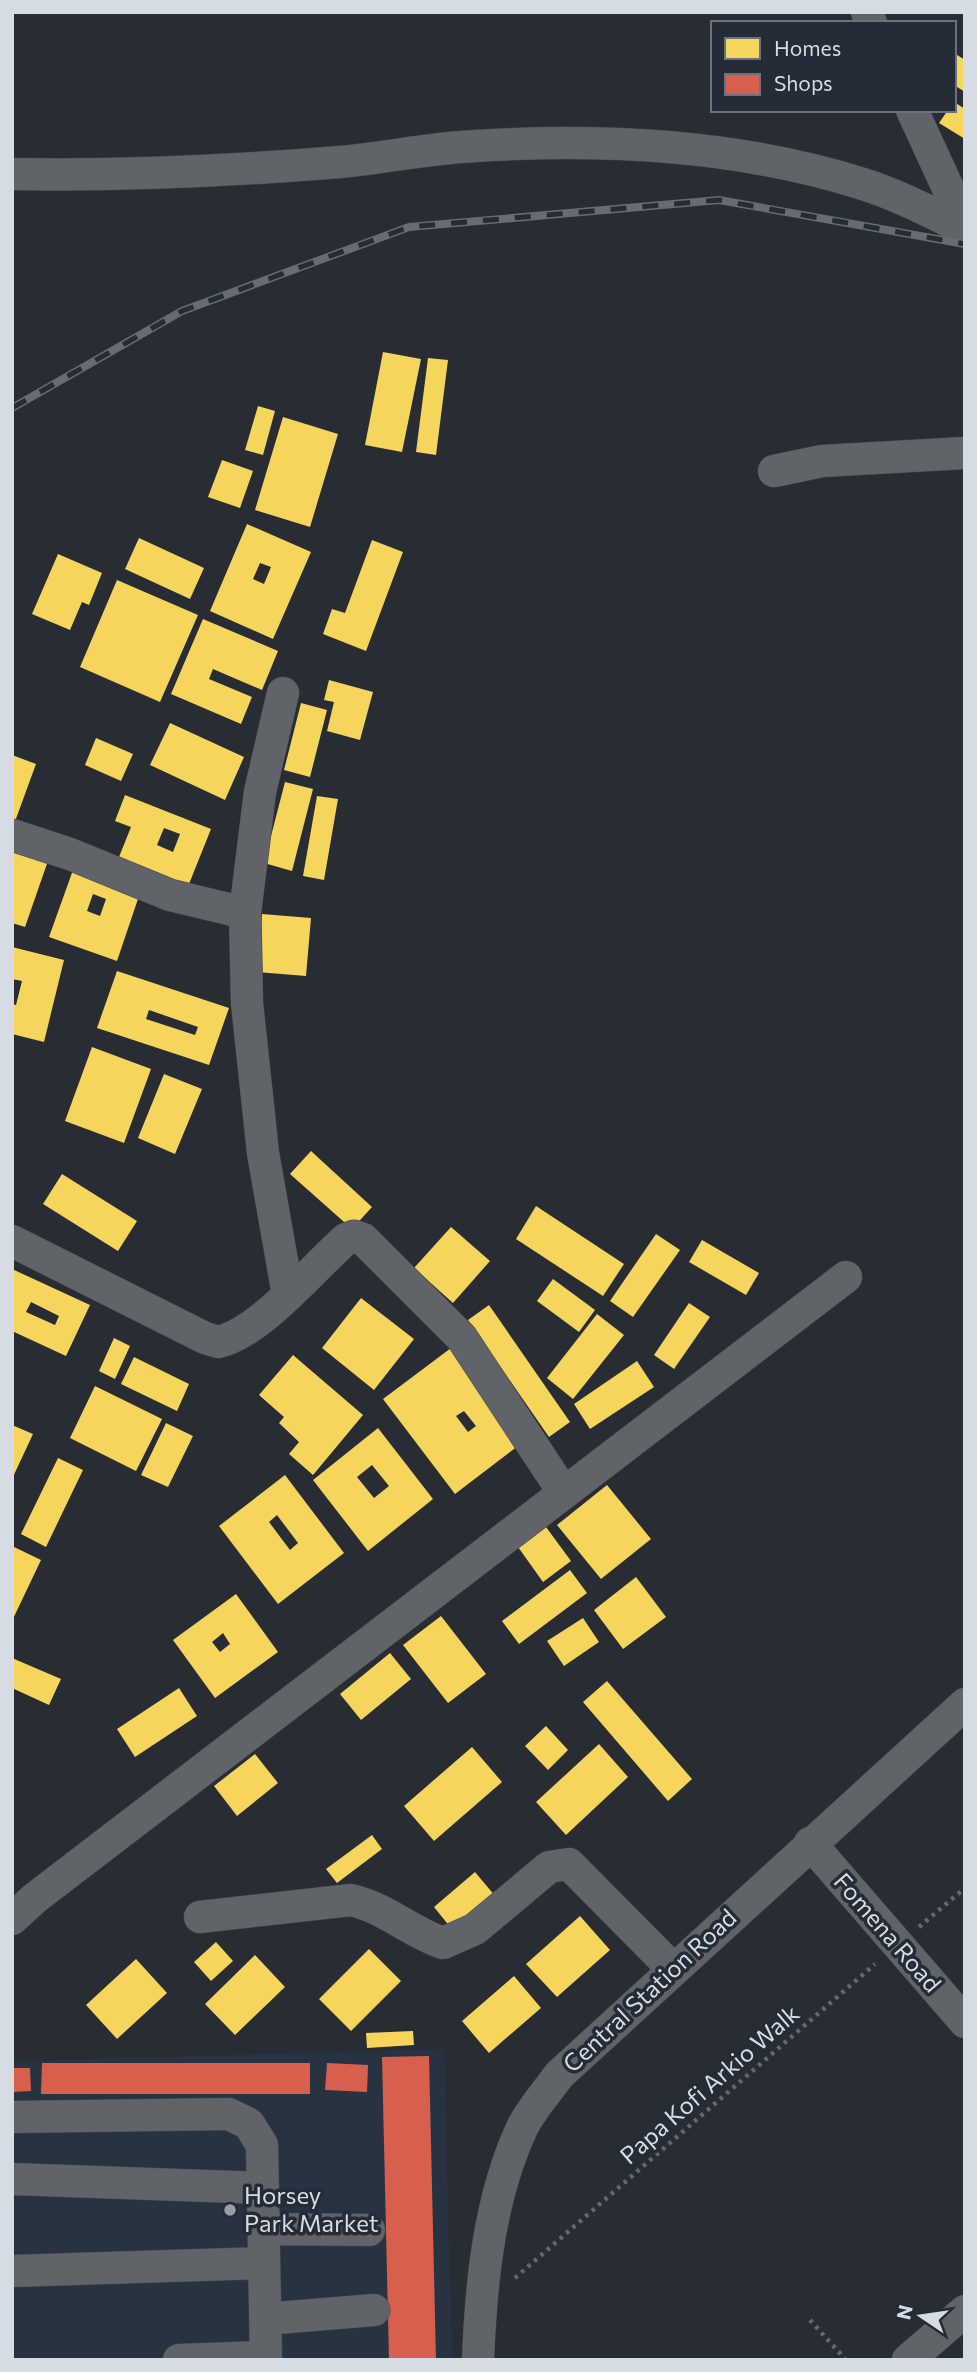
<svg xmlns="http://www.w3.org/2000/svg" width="977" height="2372" font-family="Commissioner,sans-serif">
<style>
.built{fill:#283342}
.homes{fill:#f6d55c;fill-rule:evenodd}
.shops{fill:#d6604d}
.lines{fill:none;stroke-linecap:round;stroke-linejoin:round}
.minor-casing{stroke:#45494e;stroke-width:33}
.path{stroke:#64686c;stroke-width:4.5;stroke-dasharray:3.5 5;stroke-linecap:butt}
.minor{stroke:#606469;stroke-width:32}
.rail-casing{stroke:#686b6f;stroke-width:8}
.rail{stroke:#242c37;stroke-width:5;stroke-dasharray:16;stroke-linecap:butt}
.poi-dot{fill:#999fa5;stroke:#242c37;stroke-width:2.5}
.labels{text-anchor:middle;stroke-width:7;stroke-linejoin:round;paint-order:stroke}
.street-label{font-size:24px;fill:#d6dce3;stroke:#242c37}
.poi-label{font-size:24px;fill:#d6dce3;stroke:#242c37;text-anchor:start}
</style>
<rect width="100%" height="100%" fill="#282d33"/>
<path class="built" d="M 444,2049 L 452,2360 L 12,2360 L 12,2061 Z"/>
<path class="homes" d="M 954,53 L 965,60 L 965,92 L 954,85 Z
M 954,102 L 965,109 L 965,139 L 939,123 L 948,110 L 954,110 Z
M 383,352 L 421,359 L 402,452 L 365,445 Z
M 428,358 L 448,360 L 436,455 L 416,452 Z
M 258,406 L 275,411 L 263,455 L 245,450 Z
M 283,417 L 338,434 L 310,527 L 255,510 Z
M 222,460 L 253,471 L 240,508 L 208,497 Z
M 247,524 L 311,552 L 273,639 L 210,611 ZM 260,563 L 271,567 L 264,584 L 253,579 Z
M 139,538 L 204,568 L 190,599 L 125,569 Z
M 372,540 L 403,552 L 366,651 L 323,634 L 332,609 L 345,613 Z
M 58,554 L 102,573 L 89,605 L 82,602 L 70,630 L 32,614 Z
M 117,580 L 198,615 L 160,702 L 80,667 Z
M 203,619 L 278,651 L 262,690 L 213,669 L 209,679 L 252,697 L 241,724 L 171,694 Z
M 329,680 L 373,692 L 360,740 L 327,731 L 334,702 L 324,700 Z
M 301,703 L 327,710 L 310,777 L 284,770 Z
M 170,723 L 244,757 L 225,800 L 150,765 Z
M 96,738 L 133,754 L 121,781 L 85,765 Z
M 12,755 L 36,764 L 13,827 L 12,827 Z
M 285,782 L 313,789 L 292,871 L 264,863 Z
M 125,795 L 211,829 L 187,889 L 117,862 L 131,827 L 115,821 ZM 164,828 L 180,834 L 173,852 L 157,845 Z
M 317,796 L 338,799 L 324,880 L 303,876 Z
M 12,845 L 49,858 L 25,927 L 12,923 Z
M 73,870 L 140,893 L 117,961 L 49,937 ZM 93,894 L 106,899 L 100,916 L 87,911 Z
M 262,914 L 311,918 L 306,976 L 257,972 Z
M 12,947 L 64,960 L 44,1042 L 12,1034 L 12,1004 L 16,1005 L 22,981 L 12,979 Z
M 117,971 L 229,1008 L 209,1065 L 97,1028 ZM 149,1010 L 198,1027 L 195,1035 L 146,1019 Z
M 92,1047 L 151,1069 L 124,1143 L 65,1121 Z
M 164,1074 L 202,1089 L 175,1154 L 138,1138 Z
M 311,1151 L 372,1207 L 352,1229 L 290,1174 Z
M 62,1174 L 137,1221 L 118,1251 L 43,1204 Z
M 536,1206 L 624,1264 L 603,1296 L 516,1239 Z
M 451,1227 L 490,1261 L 453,1303 L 414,1268 Z
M 656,1234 L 680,1250 L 633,1317 L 610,1301 Z
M 702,1240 L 759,1273 L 746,1295 L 689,1262 Z
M 12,1269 L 90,1305 L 66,1356 L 12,1331 ZM 31,1302 L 59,1316 L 55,1325 L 26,1312 Z
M 553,1279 L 595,1310 L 579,1332 L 537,1301 Z
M 361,1298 L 414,1339 L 374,1390 L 322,1348 Z
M 689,1303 L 710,1317 L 674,1369 L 654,1355 Z
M 489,1305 L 570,1422 L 549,1437 L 468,1320 Z
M 597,1314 L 624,1335 L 573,1399 L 547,1378 Z
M 114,1338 L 130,1346 L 115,1379 L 99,1371 Z
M 455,1345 L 527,1439 L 455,1494 L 383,1399 ZM 464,1411 L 476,1426 L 468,1432 L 456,1416 Z
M 293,1355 L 363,1415 L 313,1475 L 289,1454 L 299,1442 L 279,1423 L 284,1417 L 259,1395 Z
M 134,1357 L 189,1384 L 177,1411 L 121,1384 Z
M 637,1361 L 654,1387 L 590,1429 L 574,1404 Z
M 95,1386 L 162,1419 L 136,1471 L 70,1438 Z
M 166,1423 L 193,1436 L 168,1487 L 141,1475 Z
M 12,1425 L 33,1434 L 12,1479 Z
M 378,1428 L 433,1499 L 368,1551 L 313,1480 ZM 372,1465 L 389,1486 L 374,1498 L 357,1477 Z
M 58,1458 L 83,1470 L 46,1547 L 21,1534 Z
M 285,1475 L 344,1553 L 278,1604 L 219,1526 ZM 277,1515 L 298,1543 L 290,1550 L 269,1522 Z
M 607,1485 L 651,1539 L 601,1579 L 557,1525 Z
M 546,1527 L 571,1561 L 543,1582 L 518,1547 Z
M 12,1546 L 41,1560 L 12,1621 Z
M 570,1570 L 587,1593 L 519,1644 L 502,1621 Z
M 636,1577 L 666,1617 L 623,1649 L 594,1610 Z
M 236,1594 L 278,1652 L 215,1698 L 173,1640 ZM 223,1633 L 230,1644 L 220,1652 L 212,1642 Z
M 441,1616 L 486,1674 L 448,1703 L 403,1645 Z
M 583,1618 L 599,1642 L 564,1666 L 547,1641 Z
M 390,1653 L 411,1679 L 361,1720 L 340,1694 Z
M 12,1658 L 61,1679 L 49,1705 L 12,1688 Z
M 607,1681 L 692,1779 L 668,1801 L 583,1702 Z
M 179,1688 L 197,1716 L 135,1757 L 117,1729 Z
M 546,1726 L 568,1750 L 548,1770 L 525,1746 Z
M 599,1744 L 628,1777 L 566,1835 L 536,1802 Z
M 472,1747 L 502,1782 L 434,1841 L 404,1806 Z
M 255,1754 L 278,1783 L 237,1816 L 214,1786 Z
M 372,1835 L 382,1849 L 337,1883 L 326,1869 Z
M 475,1872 L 496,1897 L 455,1933 L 434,1907 Z
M 580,1916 L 610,1950 L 557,1997 L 526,1964 Z
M 216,1942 L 233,1961 L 211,1981 L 194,1962 Z
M 369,1949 L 401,1981 L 351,2031 L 319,1999 Z
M 255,1955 L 285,1987 L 235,2035 L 205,2004 Z
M 136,1959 L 167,1993 L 117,2039 L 86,2005 Z
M 514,1976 L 541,2008 L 489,2053 L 462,2021 Z
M 413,2031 L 414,2045 L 367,2048 L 366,2033 Z"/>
<path class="shops" d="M 429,2056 L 436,2360 L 389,2360 L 382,2057 Z
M 42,2063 L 310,2063 L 310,2094 L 41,2094 Z
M 327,2063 L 368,2065 L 367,2092 L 325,2090 Z
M 12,2068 L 30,2068 L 31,2091 L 12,2092 Z"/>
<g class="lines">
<defs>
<path id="minor" d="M 867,12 L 871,23
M 912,110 L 965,225
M 12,174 C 122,176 230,171 340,162 C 385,158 430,148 476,146 C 605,138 740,145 863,184 C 898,195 932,213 965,229
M 774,471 L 822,461 L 965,453
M 283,693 L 260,792 L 245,913 L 247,1003 L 263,1153 L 288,1295
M 12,835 L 70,854 L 170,895 L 245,913
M 12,1241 L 205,1338 L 218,1342 C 260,1333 313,1268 346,1239 L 354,1236 L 363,1239 L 462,1338 L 564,1493
M 810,1843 L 965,2022
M 200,1917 L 351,1900 C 386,1908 410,1932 443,1943 L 475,1929 L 549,1867 L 569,1864 L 673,1969
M 12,1919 L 35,1898 L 846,1277
M 12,2117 L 229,2114 L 249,2124 L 262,2145 L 266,2360
M 12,2179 L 263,2188
M 262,2229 L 369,2230
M 12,2271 L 264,2263
M 265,2319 L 374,2310
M 179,2360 L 266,2357
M 478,2360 C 481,2283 489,2199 522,2128 C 531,2109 547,2092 559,2075 L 965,1704
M 908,2360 L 965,2311"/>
</defs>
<use href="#minor" class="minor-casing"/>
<path class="path" d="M 919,1927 L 965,1888
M 515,2278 L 875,1964
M 810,2320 L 846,2360"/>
<use href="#minor" class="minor"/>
<defs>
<path id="rail" d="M 12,408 L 182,311 L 409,227 L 719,200 L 965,244"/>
</defs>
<use href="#rail" class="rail-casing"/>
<use href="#rail" class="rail"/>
</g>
<circle class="poi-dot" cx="230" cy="2210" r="7"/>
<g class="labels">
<g class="street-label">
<text transform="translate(887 1933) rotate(49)" y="8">Fomena Road</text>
<text transform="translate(650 1991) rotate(-43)" y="8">Central Station Road</text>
<text transform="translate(710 2085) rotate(-41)" y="8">Papa Kofi Arkio Walk</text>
</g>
<g class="poi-label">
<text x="244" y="2204">Horsey<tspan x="244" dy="28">Park Market</tspan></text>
</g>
</g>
<rect width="977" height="2372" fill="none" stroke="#d6dce3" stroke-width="28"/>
<rect x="711" y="21" width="245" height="91" fill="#242c37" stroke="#6b727c" stroke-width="2"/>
<rect x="725" y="38" width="35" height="21" fill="#f6d55c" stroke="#6b727c" stroke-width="2"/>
<text x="774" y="56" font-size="21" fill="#d6dce3">Homes</text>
<rect x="725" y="74" width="35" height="21" fill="#d6604d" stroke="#6b727c" stroke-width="2"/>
<text x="774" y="91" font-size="21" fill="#d6dce3">Shops</text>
<g transform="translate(921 2316) rotate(283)" stroke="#242c37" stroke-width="5" paint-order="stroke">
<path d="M0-5L12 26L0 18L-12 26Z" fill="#d6dce3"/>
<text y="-10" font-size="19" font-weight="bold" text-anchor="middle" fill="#d6dce3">N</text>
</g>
</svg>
